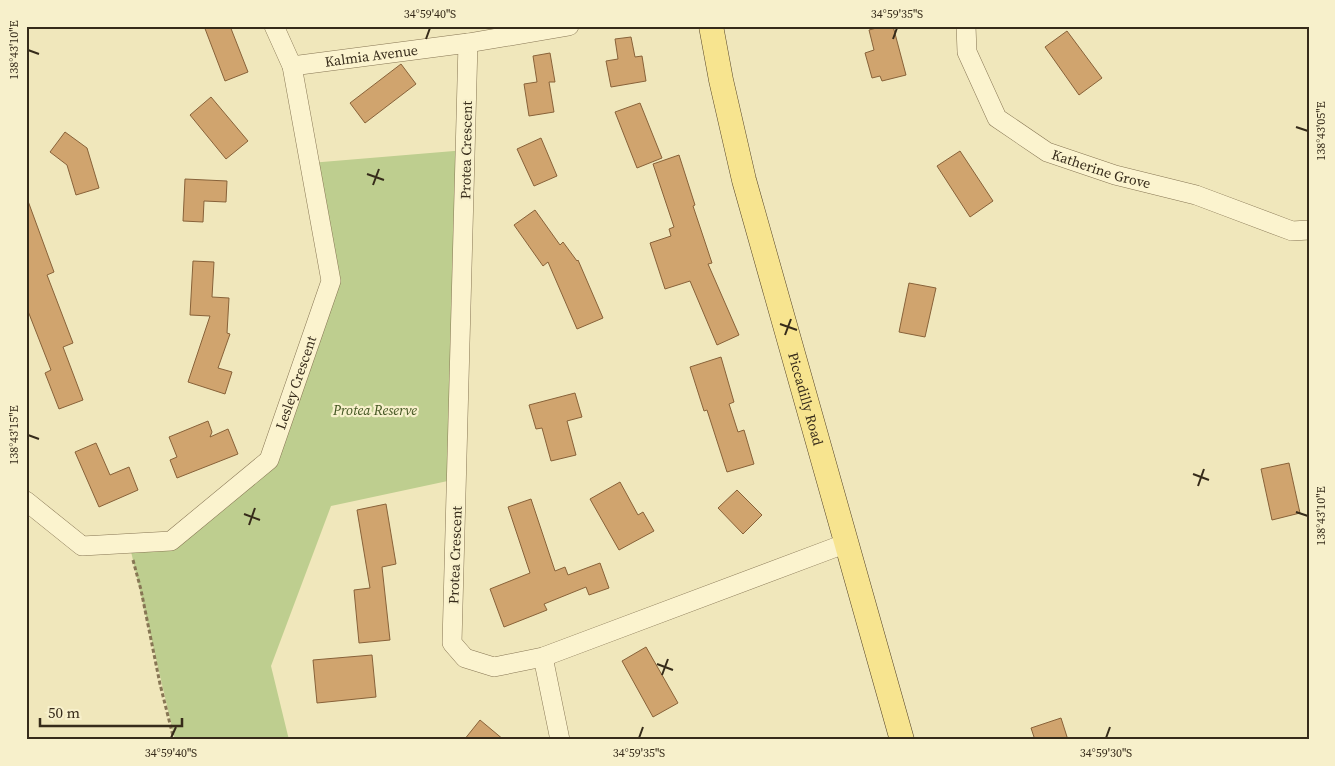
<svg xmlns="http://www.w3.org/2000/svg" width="1335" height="766" font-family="'Source Serif 4',serif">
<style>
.green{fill:#bece8f}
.building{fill:#d0a46e;stroke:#886239}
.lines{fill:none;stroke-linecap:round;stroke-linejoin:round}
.minor-casing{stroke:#877654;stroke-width:20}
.major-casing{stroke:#544329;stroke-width:25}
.path{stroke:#877654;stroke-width:3;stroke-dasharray:4 2.5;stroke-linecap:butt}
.minor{stroke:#fbf3ce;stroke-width:19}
.major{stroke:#f7e48f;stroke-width:24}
.ticks{fill:none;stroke:#362b1a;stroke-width:2}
.labels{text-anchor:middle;stroke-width:4.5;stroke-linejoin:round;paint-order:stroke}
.street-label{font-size:14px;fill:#362b1a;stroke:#f7f0cb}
.park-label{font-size:14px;font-style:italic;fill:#40531f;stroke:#f7f0cb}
.neatline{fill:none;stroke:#362b1a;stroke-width:2}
.ticks-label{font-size:12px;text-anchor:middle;fill:#362b1a}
</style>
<rect width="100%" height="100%" fill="#f0e7bb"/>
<path class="green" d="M 466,150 L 457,479 L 331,506 L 271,666 L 289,740 L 175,740 L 129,543 L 171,541 L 269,460 L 331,281 L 310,163 Z"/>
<path class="building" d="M 204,26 L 230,26 L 248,72 L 225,81 Z
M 884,26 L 893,26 L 906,75 L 882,81 L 880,76 L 872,78 L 865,53 L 874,50 L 869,30 Z
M 1067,31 L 1102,78 L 1079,95 L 1045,47 Z
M 631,37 L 635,57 L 642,56 L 646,81 L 611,87 L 606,61 L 618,59 L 615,39 Z
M 550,53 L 555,82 L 549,82 L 554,112 L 529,116 L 524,84 L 537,82 L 533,56 Z
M 401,64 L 416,84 L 365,123 L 350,103 Z
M 211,97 L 248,141 L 226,159 L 190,115 Z
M 640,103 L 662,158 L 637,168 L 615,112 Z
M 65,132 L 87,148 L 99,188 L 76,195 L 67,165 L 50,152 Z
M 541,138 L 557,176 L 534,186 L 517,149 Z
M 960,151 L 993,201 L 970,217 L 937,166 Z
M 679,155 L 695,205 L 693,206 L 712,263 L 708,264 L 739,335 L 717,345 L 690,281 L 665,289 L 650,243 L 671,236 L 669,229 L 674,227 L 653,164 Z
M 185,179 L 227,181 L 226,202 L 204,201 L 203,222 L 183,221 Z
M 28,201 L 54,272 L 47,275 L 73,343 L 63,347 L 83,400 L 59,409 L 45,373 L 51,370 L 26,306 L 26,202 Z
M 535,210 L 560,245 L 563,242 L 577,261 L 578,260 L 603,318 L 577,329 L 548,262 L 543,266 L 514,225 Z
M 193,261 L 214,262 L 212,297 L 229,298 L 227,333 L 230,334 L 218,368 L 232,372 L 225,394 L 188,382 L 210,316 L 190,315 Z
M 909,283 L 936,288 L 925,337 L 899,332 Z
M 721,357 L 734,402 L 729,404 L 738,432 L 744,430 L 754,464 L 727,472 L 707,410 L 704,411 L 690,367 Z
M 575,393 L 582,417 L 567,421 L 576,455 L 551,461 L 542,428 L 536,429 L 529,405 Z
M 208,421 L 212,432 L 210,437 L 228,429 L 238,454 L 177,478 L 170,460 L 177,457 L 169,437 Z
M 96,443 L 110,475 L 129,467 L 138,490 L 99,507 L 75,452 Z
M 1289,463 L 1300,513 L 1272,520 L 1261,469 Z
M 620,482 L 638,515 L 643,512 L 654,531 L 619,550 L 590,499 Z
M 737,490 L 762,515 L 743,534 L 718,508 Z
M 531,499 L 555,571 L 565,567 L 568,575 L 600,563 L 609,588 L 589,595 L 586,587 L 544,604 L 547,610 L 504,627 L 490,589 L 530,573 L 508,507 Z
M 386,504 L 396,564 L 382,567 L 390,640 L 359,643 L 354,590 L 370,588 L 357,510 Z
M 646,647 L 678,703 L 653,717 L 622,661 Z
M 372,655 L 376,697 L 317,703 L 313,660 Z
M 1061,718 L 1068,740 L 1035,740 L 1031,728 Z
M 480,720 L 504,740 L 464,740 Z"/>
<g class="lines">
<defs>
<g id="minor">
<path id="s1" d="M 966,26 L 967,52 L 997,118 L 1047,152 L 1115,175 L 1196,195 L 1292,231 L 1309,230"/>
<path d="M 468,43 L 452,643 L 465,658 L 494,667 L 543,657 L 847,543"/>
<path id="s2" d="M 292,66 L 468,43 L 569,26"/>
<path id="s3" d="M 26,501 L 82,546 L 171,541 L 269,460 L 331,281 L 292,66 L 274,26"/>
<path d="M 543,657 L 560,740"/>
</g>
<g id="major">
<path id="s4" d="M 711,26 L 721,80 L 744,180 L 902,740"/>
</g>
</defs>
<use href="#minor" class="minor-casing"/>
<use href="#major" class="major-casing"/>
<path class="path" d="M 133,560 L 141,590 L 160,684 L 174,740"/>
<use href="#minor" class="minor"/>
<use href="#major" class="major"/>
</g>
<path class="ticks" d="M 426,39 L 430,28M 893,39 L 897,28M 28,50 L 39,54M 1296,127 L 1308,131M 367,174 L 384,180M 373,185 L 379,169M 780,324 L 797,330M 785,335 L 791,319M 28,435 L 39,439M 1193,474 L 1209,480M 1198,486 L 1204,469M 1296,512 L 1308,516M 244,514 L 260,520M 249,525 L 255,508M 657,664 L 673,670M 662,675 L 668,659M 171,738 L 176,727M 639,738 L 643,727M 1106,738 L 1110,727"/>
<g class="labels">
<g class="street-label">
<text dy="5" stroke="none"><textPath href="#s2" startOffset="80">Kalmia Avenue</textPath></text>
<text transform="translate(466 150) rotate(-89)" y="5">Protea Crescent</text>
<text dy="5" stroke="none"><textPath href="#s1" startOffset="216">Katherine Grove</textPath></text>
<text dy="5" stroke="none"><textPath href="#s3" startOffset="370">Lesley Crescent</textPath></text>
<text dy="5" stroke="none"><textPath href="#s4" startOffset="385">Piccadilly Road</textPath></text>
<text transform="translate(455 555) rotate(-88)" y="5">Protea Crescent</text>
</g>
<g class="park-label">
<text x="375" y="415">Protea Reserve</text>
</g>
</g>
<rect width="1335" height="766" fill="none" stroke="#f7f0cb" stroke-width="55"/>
<path d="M40 718v8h142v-8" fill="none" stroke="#362b1a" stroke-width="2.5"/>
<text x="48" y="718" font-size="15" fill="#362b1a" stroke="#f7f0cb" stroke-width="4" paint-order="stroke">50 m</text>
<rect x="28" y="28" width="1280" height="710" class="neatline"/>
<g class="ticks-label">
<text x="430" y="18">34°59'40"S</text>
<text x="897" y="18">34°59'35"S</text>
<text transform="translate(14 50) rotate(-90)" y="4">138°43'10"E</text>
<text transform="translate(1321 131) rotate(-90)" y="4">138°43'05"E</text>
<text transform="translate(14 435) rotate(-90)" y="4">138°43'15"E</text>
<text transform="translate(1321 516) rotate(-90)" y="4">138°43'10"E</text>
<text x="171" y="757">34°59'40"S</text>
<text x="639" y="757">34°59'35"S</text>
<text x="1106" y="757">34°59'30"S</text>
</g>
</svg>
